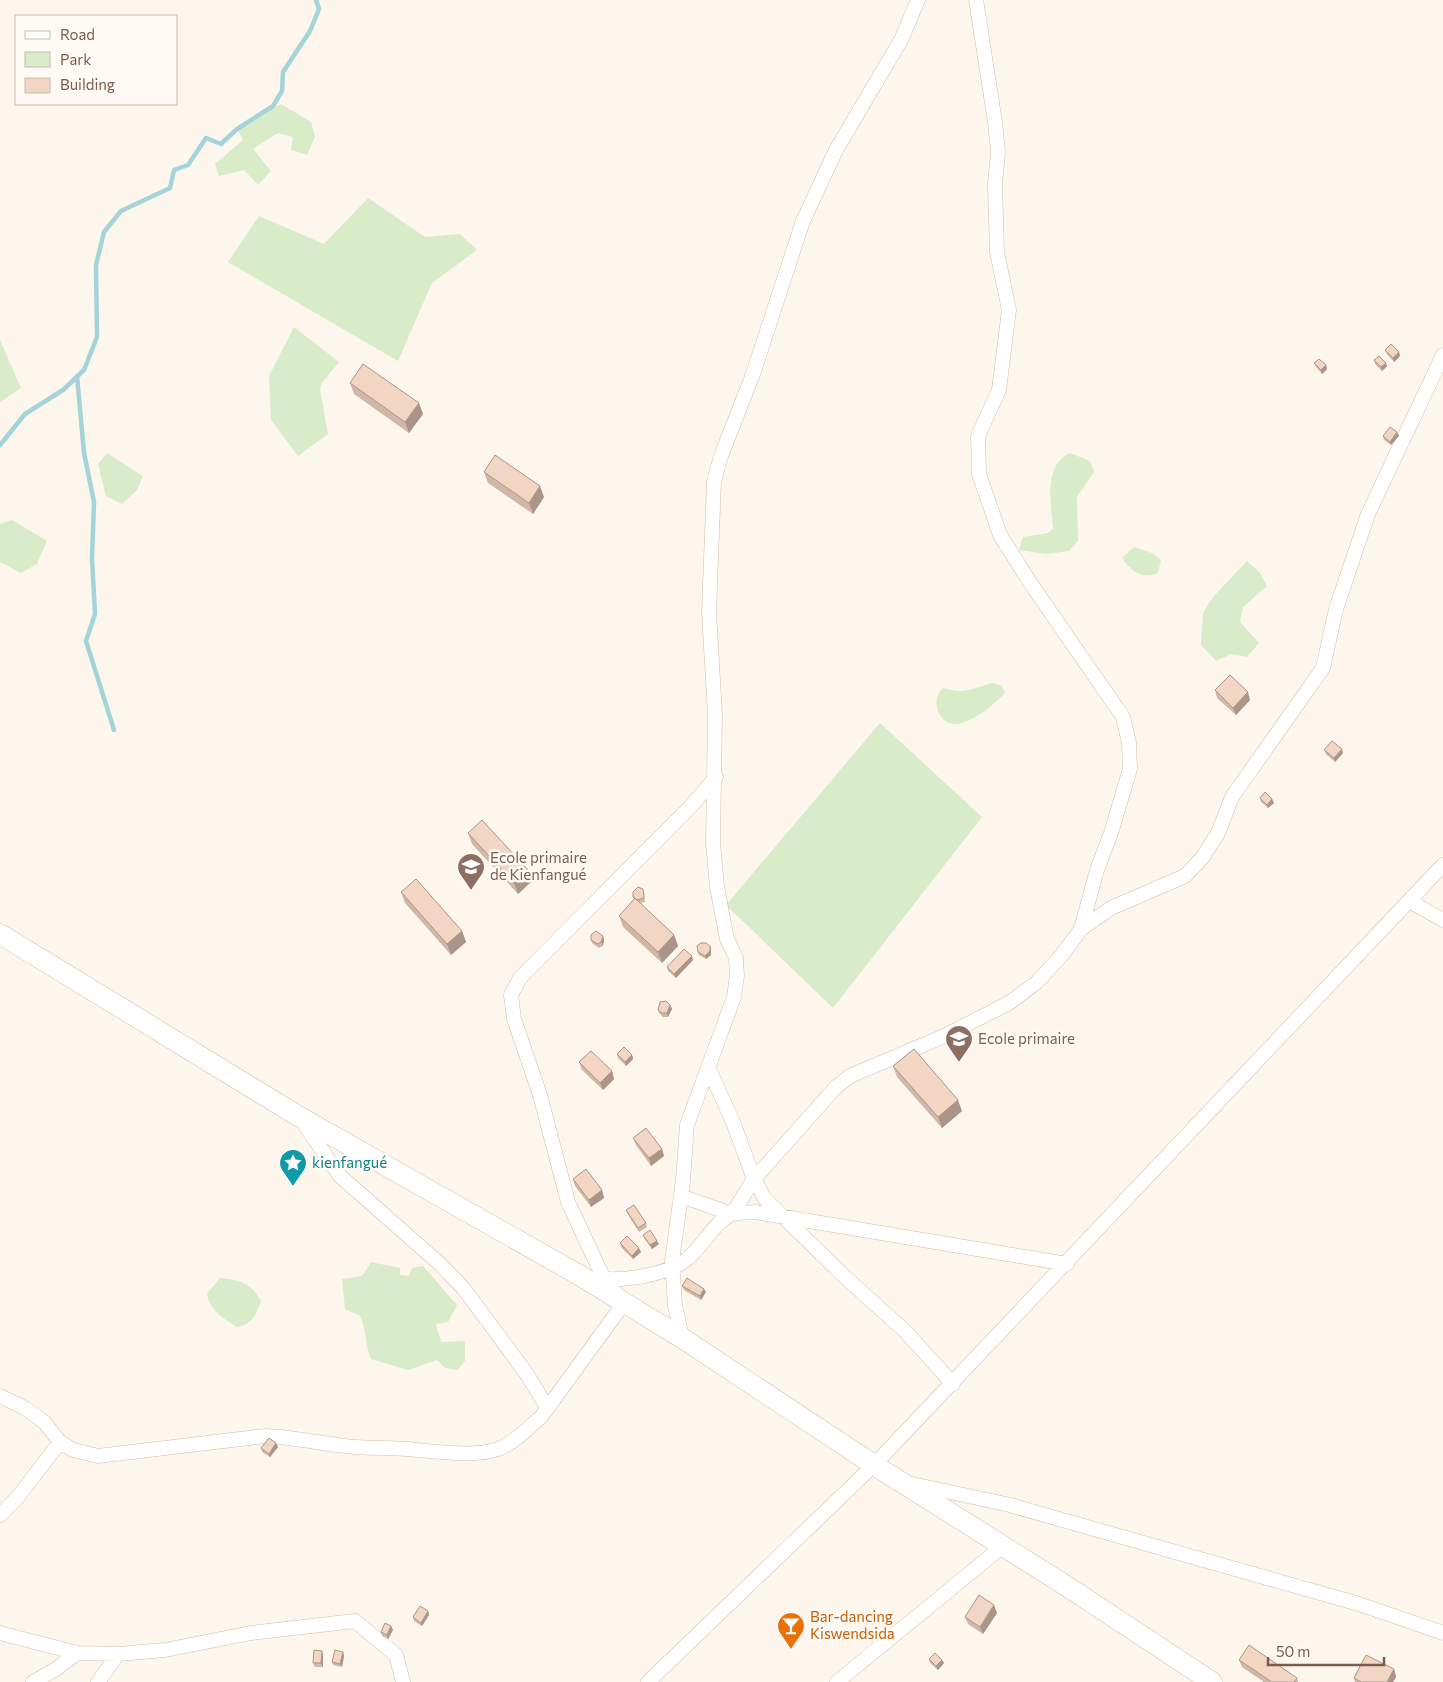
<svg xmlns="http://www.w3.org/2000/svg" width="1443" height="1682" font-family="Commissioner,sans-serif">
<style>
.green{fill:#d8ecc9}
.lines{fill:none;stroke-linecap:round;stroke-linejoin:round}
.stream{stroke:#a5d3da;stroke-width:4.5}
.street-casing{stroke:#d1beb0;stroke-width:15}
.secondary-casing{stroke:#d6c0b0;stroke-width:21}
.street{stroke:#fff;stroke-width:14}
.secondary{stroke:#fff;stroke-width:20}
.wall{fill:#d1b7a8}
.shaded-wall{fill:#aa9588}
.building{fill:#f3d5c3;stroke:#aa9588}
.labels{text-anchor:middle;stroke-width:5;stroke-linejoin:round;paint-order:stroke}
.education-label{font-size:15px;fill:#785e54;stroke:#fffaf3;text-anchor:start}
.culture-label{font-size:15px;fill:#0d838f;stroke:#fffaf3;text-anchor:start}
.food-label{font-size:15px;fill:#c56008;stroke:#fffaf3;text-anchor:start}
</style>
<rect width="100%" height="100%" fill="#fdf6ec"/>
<path class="green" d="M 281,104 L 311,122 L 315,137 L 307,155 L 291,150 L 293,137 L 278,133 L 253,149 L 271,171 L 258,185 L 244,170 L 219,176 L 215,164 L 243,140 L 237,129 L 258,115 Z
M 368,198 L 425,237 L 460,234 L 477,250 L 432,283 L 398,361 L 228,262 L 259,216 L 324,244 Z
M 294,327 L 339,362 L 321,384 L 320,389 L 328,434 L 298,456 L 271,420 L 269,376 Z
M 0,340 L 21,388 L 0,402 Z
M 107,453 L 143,476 L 137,490 L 122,504 L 106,496 L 98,464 Z
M 1070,453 L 1090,461 L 1094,472 L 1077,497 L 1078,541 L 1069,551 L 1047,554 L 1019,550 L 1023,537 L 1048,533 L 1053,529 C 1051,505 1043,465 1070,453 Z
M 12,520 L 47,541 L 37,564 L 21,573 L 0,562 L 0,524 Z
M 1134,547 L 1152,553 L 1161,560 L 1158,573 C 1141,579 1132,572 1122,558 Z
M 1247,561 L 1260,573 L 1267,586 L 1243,607 L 1240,622 L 1259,643 L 1247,657 L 1231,654 L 1216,661 L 1201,645 L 1203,613 L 1213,597 Z
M 993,683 L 1002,686 L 1005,693 C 995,704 972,723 957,724 C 938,726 930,699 943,688 C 965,695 972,688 993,683 Z
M 880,723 L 982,817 L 833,1008 L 726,905 Z
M 371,1262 L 400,1268 L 400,1275 L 409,1276 L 412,1268 L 423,1266 L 457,1305 L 448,1322 L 436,1324 L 441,1342 L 465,1341 L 465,1361 L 457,1370 L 445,1368 L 437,1360 L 408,1370 L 371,1359 C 365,1345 367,1332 360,1316 L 345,1309 L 342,1279 L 362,1276 Z
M 220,1278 C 239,1279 252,1284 261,1301 C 256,1315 253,1324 237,1327 C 223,1318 210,1311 207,1294 Z"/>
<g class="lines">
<path class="stream" d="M 77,376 L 84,453 L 94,502 L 92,558 L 95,614 L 86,641 L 114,730
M 0,445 L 25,414 L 63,390 L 84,370 L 97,337 L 96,265 L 104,232 L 121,211 L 170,188 L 174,170 L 188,165 L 206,138 L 221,144 L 237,129 L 273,106 L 282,91 L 283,72 L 310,31 L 319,9 L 316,0"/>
<defs>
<path id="street" d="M 976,0 L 995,122 L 998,152 L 995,184 L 997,252 L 1009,310 L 999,390 L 978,436 L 979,474 L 1000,535 L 1031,584 L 1123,717 L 1129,743 L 1130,769 L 1111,833 L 1097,870 L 1081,929
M 1409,901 L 1443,920
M 708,1067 L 733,1122 L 754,1179 L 765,1199 L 846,1278 L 905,1331 L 953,1384
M 302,1121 L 340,1176 L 440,1264 L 464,1289 L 526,1373 L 547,1407
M 681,1196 L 732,1214 L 754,1179 L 836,1087 L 850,1076 L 942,1037 L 1009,1003 L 1037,982 L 1062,955 L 1081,929 L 1111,908 L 1185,876 L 1203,857 L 1218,833 L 1232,797 L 1323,668 L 1336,609 L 1368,514 L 1443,355
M 597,1278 C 621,1282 666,1275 686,1260 C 702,1248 713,1223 732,1214 C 739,1212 749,1213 755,1212 L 1067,1264
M 682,1338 L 675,1305 L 672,1261 L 683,1180 L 687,1125 L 734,997 L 737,976 L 736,958 L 727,939 L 717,887 L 713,843 L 715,715 L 709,612 L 714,481 L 721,456 L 753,374 L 803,221 L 836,150 L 901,40 L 918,0
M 0,1396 L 25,1408 L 44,1422 L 60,1442 L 73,1450 L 98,1456 L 265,1436 C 292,1437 318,1443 345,1446 C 369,1449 393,1447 417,1450 C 440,1452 476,1457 498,1449 C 514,1443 528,1428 541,1417 L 624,1303 L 604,1279 L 568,1202 L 540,1095 L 514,1019 L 511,995 L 520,978 L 693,804 L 716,777
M 912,1484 L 1006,1504 L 1359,1604 L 1443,1633
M 0,1515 L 17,1498 L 60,1442
M 0,1633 L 77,1653
M 33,1682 L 56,1669 L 77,1653 L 118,1654 L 165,1650 L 251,1633 L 355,1621 L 396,1655 L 403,1682
M 98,1682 L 118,1654
M 648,1682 L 874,1465 L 1443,865
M 837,1682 L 1003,1546"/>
<path id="secondary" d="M 0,934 L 298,1116 L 579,1275 L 682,1338 L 874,1465 L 1068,1587 L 1212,1682"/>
</defs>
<use href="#street" class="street-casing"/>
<use href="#secondary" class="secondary-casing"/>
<use href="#street" class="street"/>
<use href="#secondary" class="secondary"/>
</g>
<path class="wall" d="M 1385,350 L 1399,352 L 1400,356 L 1394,362 L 1387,354 Z
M 1374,360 L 1387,366 L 1382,371 L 1375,364 Z
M 1314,363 L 1326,365 L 1327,369 L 1322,374 L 1316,367 Z
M 350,383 L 423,414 L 409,433 L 354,394 Z
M 1397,432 L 1399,436 L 1391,445 L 1384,440 L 1383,436 Z
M 484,472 L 544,497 L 533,514 L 488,483 Z
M 1215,690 L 1250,700 L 1236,715 L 1217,698 Z
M 1324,750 L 1343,753 L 1335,762 L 1326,754 Z
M 1260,798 L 1272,799 L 1274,803 L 1268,808 L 1261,802 Z
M 468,833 L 528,870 L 532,881 L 518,894 L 472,844 Z
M 401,892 L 462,931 L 466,942 L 451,955 L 405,903 Z
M 644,892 L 645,902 L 640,903 L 674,935 L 678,946 L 662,963 L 623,927 L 619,916 L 634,900 L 633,897 Z
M 603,936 L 604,940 L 603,946 L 599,948 L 592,943 L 591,940 Z
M 710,946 L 711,950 L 711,955 L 706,959 L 699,955 L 698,952 Z
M 693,960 L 676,978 L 668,971 L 667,967 Z
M 670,1005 L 672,1009 L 668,1017 L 663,1017 L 659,1013 L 658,1010 Z
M 617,1054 L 632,1055 L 633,1059 L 626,1066 L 618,1058 Z
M 579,1062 L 612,1071 L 614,1079 L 603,1090 L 582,1070 Z
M 893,1066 L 962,1111 L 942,1128 L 897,1077 Z
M 633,1138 L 662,1149 L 664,1156 L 651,1166 L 636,1145 Z
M 573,1179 L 602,1190 L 604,1198 L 591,1207 L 575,1186 Z
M 626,1210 L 646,1223 L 647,1227 L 639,1232 L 627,1213 Z
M 643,1235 L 659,1244 L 652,1249 L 644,1238 Z
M 620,1243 L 641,1252 L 633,1259 L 621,1247 Z
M 682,1286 L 706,1292 L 701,1300 L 684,1290 Z
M 276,1443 L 278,1447 L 270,1457 L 262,1452 L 261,1448 Z
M 428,1611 L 429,1615 L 422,1626 L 414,1621 L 413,1617 Z
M 997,1613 L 983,1634 L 968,1624 L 965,1617 Z
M 391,1626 L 393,1630 L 388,1639 L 382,1636 L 381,1632 Z
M 343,1652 L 344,1656 L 342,1667 L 333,1665 L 332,1662 Z
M 323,1654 L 323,1667 L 315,1667 L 313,1663 Z
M 929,1659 L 942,1660 L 944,1663 L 938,1670 L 930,1663 Z
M 1239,1660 L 1297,1678 L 1298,1682 L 1264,1682 L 1242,1667 Z
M 1394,1669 L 1396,1677 L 1393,1682 L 1355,1682 L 1354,1678 Z"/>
<path class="shaded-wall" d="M 1399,352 L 1400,356 L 1394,362 L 1393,358 Z
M 1386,363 L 1387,366 L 1382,371 L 1381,367 Z
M 1326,365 L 1327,369 L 1322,374 L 1321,370 Z
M 419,403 L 423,414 L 409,433 L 405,422 Z
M 1397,432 L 1399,436 L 1391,445 L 1390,442 Z
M 540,486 L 544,497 L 533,514 L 529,503 Z
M 1248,692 L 1250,700 L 1236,715 L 1233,708 Z
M 1342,749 L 1343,753 L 1335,762 L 1334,758 Z
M 1272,799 L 1274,803 L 1268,808 L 1267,805 Z
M 528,870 L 532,881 L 518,894 L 514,883 Z
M 462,931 L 466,942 L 451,955 L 447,944 Z
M 674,935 L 678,946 L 662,963 L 658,952 Z
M 603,936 L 604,940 L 603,946 L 601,942 Z
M 710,946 L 711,950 L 711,955 L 706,959 L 705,956 Z
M 692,956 L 693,960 L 676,978 L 674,974 Z
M 670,1005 L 672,1009 L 668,1017 L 667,1013 Z
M 632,1055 L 633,1059 L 626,1066 L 625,1062 Z
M 612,1071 L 614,1079 L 603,1090 L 600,1083 Z
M 958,1100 L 962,1111 L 942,1128 L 938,1117 Z
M 662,1149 L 664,1156 L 651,1166 L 649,1158 Z
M 602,1190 L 604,1198 L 591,1207 L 589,1200 Z
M 657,1241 L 659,1244 L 652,1249 L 650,1245 Z
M 639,1248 L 641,1252 L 633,1259 L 632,1256 Z
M 704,1289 L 706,1292 L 701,1300 L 700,1296 Z
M 276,1443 L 278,1447 L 270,1457 L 269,1454 Z
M 994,1605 L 997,1613 L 983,1634 L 980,1627 Z
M 428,1611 L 429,1615 L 422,1626 L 421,1623 Z
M 391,1626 L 393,1630 L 388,1639 L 387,1635 Z
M 322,1651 L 323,1654 L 323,1667 L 321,1663 Z
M 343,1652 L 344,1656 L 342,1667 L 340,1664 Z
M 942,1660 L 944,1663 L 938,1670 L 936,1666 Z
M 1394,1669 L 1396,1677 L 1393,1682 L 1387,1682 Z"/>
<path class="building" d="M 1391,344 L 1399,352 L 1393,358 L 1385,350 Z
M 1379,356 L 1386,363 L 1381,367 L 1374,360 Z
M 1319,359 L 1326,365 L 1321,370 L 1314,363 Z
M 363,364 L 419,403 L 405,422 L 350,383 Z
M 1390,427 L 1397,432 L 1390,442 L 1383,436 Z
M 495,455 L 540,486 L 529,503 L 484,472 Z
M 1230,675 L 1248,692 L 1233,708 L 1215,690 Z
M 1332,741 L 1342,749 L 1334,758 L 1324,750 Z
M 1265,792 L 1272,799 L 1267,805 L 1260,798 Z
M 482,820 L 528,870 L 514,883 L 468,833 Z
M 416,879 L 462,931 L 447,944 L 401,892 Z
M 638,887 L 643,889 L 644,898 L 637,900 L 633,897 L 633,892 Z
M 635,898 L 674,935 L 658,952 L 619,916 Z
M 596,931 L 603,936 L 601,942 L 598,944 L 591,940 L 591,935 Z
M 701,943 L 706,943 L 710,946 L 710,951 L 705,956 L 698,952 L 697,946 Z
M 684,949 L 692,956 L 674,974 L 667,967 Z
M 666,1001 L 670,1005 L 667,1013 L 662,1013 L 658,1010 L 660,1002 Z
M 624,1047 L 632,1055 L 625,1062 L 617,1054 Z
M 914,1049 L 958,1100 L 938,1117 L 893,1066 Z
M 591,1051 L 612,1071 L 600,1083 L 579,1062 Z
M 646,1128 L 662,1149 L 649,1158 L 633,1138 Z
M 586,1169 L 602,1190 L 589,1200 L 573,1179 Z
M 634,1205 L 646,1223 L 638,1228 L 626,1210 Z
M 650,1230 L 657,1241 L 650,1245 L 643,1235 Z
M 627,1236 L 639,1248 L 632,1256 L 620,1243 Z
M 687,1278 L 704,1289 L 700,1296 L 682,1286 Z
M 269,1438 L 276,1443 L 269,1454 L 261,1448 Z
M 979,1595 L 994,1605 L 980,1627 L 965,1617 Z
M 420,1606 L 428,1611 L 421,1623 L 413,1617 Z
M 385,1623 L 391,1626 L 387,1635 L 381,1632 Z
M 1249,1645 L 1297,1678 L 1294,1682 L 1272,1682 L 1239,1660 Z
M 314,1650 L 322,1651 L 321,1663 L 313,1663 Z
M 335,1650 L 343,1652 L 340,1664 L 332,1662 Z
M 935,1653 L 942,1660 L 936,1666 L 929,1659 Z
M 1366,1655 L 1394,1669 L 1387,1682 L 1361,1682 L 1354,1678 Z"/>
<defs>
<symbol id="school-pin" viewBox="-11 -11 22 30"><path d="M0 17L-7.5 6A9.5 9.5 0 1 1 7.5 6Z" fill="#8d6e63" stroke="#fffaf3"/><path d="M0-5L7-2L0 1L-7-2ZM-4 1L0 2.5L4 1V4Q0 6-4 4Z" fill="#fff"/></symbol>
<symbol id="sight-pin" viewBox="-11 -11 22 30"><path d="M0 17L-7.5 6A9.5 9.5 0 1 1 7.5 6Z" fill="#0f9aa8" stroke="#fffaf3"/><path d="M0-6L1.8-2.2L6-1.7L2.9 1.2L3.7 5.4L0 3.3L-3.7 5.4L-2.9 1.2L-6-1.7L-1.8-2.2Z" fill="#fff"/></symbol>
<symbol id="bar-pin" viewBox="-11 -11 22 30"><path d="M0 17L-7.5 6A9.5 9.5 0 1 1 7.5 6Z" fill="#e8710a" stroke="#fffaf3"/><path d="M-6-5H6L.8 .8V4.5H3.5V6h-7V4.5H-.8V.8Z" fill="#fff"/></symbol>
</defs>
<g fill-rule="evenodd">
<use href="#school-pin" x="455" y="851" width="32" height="43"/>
<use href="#school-pin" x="943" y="1023" width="32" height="43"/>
<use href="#sight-pin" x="277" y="1147" width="32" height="43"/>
<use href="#bar-pin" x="775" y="1610" width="32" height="43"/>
</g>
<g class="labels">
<g class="education-label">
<text x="490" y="863">Ecole primaire<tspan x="490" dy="17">de Kienfangué</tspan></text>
<text x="978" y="1044">Ecole primaire</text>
</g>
<g class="culture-label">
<text x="312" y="1168">kienfangué</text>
</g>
<g class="food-label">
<text x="810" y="1622">Bar-dancing<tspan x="810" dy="17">Kiswendsida</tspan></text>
</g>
</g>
<rect x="15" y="15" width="162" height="90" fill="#fffaf3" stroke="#cabbb1"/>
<rect x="25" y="31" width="25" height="8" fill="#ffffff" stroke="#cabbb1"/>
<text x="60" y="40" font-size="15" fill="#7a5c4d">Road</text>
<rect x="25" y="52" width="25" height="15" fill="#d8ecc9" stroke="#cabbb1"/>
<text x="60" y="65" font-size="15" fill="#7a5c4d">Park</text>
<rect x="25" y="78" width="25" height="15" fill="#f3d5c3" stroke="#cabbb1"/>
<text x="60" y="90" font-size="15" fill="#7a5c4d">Building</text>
<path d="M1268 1657v8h116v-8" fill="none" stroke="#7a5c4d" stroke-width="2.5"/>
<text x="1276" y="1657" font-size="15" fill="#7a5c4d" stroke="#fffaf3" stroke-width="4" paint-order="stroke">50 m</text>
</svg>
